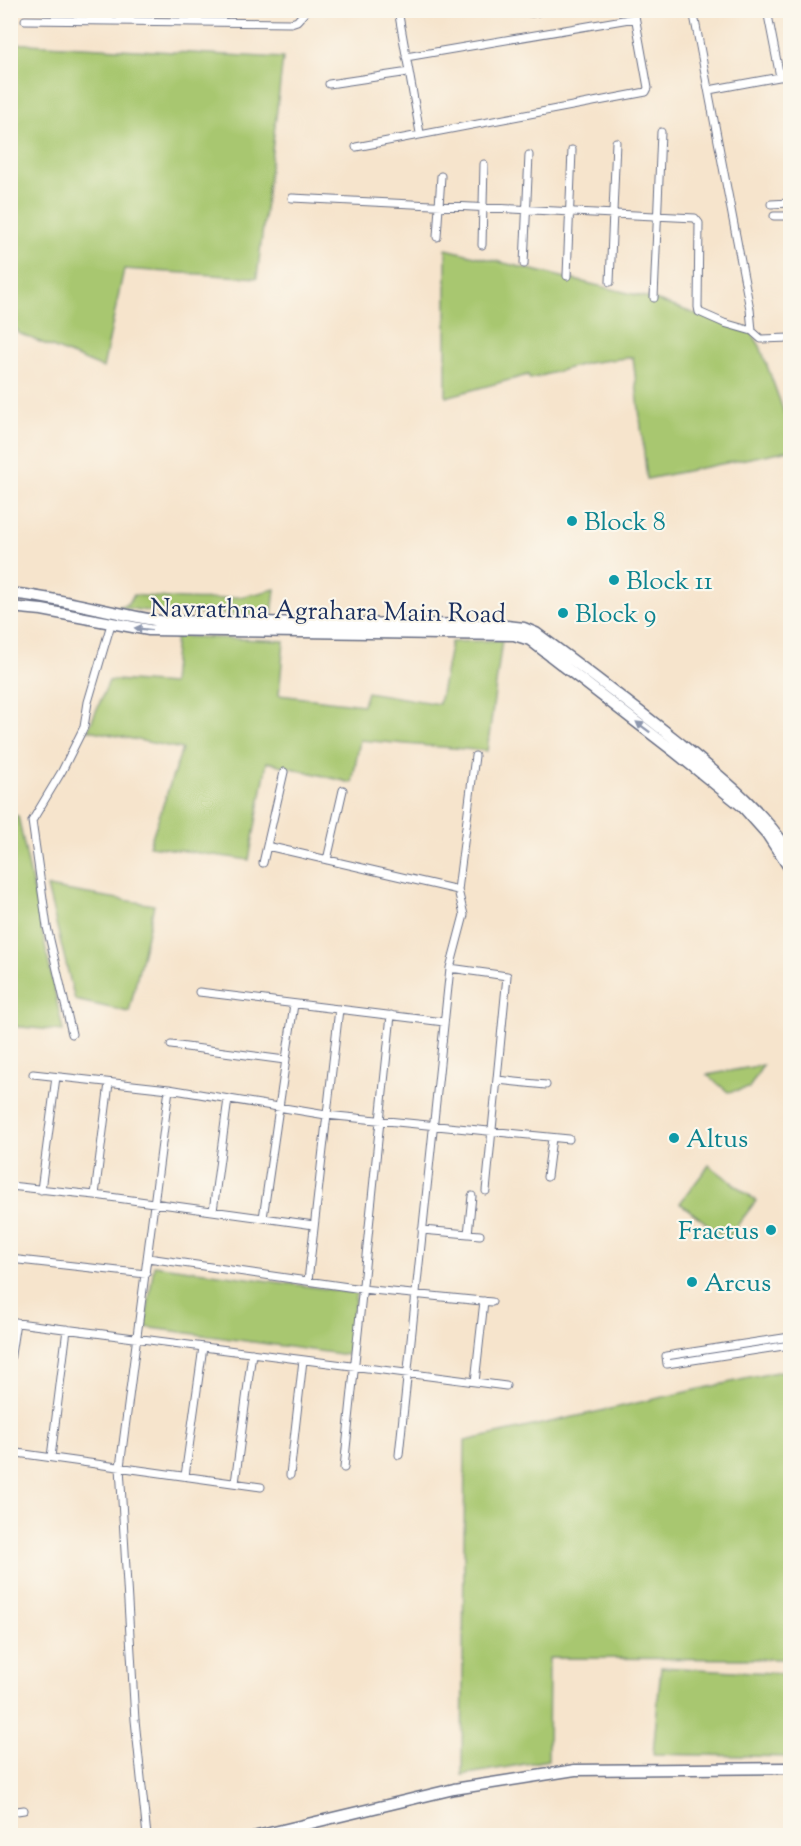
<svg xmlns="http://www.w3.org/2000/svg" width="801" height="1846" font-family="'Sorts Mill Goudy',serif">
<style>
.green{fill:#a8c76f;stroke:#627b66;stroke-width:1.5}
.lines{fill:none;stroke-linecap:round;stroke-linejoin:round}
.street-casing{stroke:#686e84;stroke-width:9}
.secondary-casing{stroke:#686e84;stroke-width:13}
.street{stroke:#fff;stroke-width:7}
.secondary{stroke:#fff;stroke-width:10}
.oneway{fill:#8d97ae}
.culture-dot{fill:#0f9aa8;stroke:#fbf7ec;stroke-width:2}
.labels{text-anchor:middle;stroke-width:4.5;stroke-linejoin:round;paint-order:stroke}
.culture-label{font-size:26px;fill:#0d838f;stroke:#fbf7ec;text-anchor:start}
.street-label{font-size:26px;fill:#1b2f5e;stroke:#fbf7ec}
</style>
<rect width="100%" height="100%" fill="#fbf7ec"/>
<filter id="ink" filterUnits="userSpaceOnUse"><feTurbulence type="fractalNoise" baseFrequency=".0167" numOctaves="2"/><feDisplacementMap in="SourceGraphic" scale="12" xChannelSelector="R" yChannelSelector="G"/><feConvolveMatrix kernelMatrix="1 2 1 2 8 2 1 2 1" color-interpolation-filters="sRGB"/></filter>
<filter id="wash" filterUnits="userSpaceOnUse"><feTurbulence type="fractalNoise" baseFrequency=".008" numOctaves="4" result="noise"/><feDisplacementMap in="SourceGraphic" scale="24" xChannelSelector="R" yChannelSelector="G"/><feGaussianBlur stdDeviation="1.35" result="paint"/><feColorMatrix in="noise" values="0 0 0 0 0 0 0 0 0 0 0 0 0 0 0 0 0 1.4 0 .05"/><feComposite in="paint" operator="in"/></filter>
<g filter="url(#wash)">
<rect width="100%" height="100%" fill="#f6e4cc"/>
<path class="green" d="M 10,43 L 283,58 L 257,278 L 124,269 L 103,368 L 18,333 L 18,330 L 11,327 Z
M 446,249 L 649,298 L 752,333 L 760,346 L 790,429 L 790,450 L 647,479 L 633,357 L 587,363 L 530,379 L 528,375 L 446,397 Z
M 275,589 L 272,615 L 162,613 L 118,607 L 127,604 L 134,595 C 186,600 224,604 275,589 Z
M 176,636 L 284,641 L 279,695 L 363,705 L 367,692 L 439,704 L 451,642 L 502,640 L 487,751 L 360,740 L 352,783 L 267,762 L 249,860 L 149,846 L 182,749 L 88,730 L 109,681 L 115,680 L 172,684 Z
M 10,815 L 18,816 L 63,1031 L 11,1026 Z
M 47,887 L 154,905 L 129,1012 L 75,1000 Z
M 763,1065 L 749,1088 L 728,1092 L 707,1075 Z
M 709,1165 L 756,1201 L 727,1239 L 680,1203 Z
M 154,1265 L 356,1293 L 347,1355 L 145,1327 Z
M 790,1369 L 790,1659 L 549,1658 L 548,1760 L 462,1775 L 465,1441 Z
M 661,1667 L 790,1674 L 790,1757 L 653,1754 Z"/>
</g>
<g filter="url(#ink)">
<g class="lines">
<defs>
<path id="street" d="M 398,10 L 420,133
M 504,10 L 532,13 L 547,10
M 693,10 L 750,309 L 752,331
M 767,10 L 780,77
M 25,20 L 291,23 L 297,21 L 307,10
M 406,57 L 635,18
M 329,84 L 409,72
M 709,90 L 790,75
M 356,147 L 646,92 L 648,88 L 634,10
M 292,198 L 695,218 L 699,223 L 698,307 L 699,312 L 724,323 L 752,331 L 761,339 L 790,338
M 771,204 L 790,203
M 774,216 L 790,216
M 437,237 L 441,176
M 482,245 L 484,164
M 524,264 L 529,155
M 567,276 L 572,150
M 610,282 L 616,142
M 654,298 L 661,132
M 267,846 L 458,890
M 327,860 L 343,790
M 263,863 L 284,772
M 450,968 L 507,976 L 486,1191
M 199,992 L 444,1022
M 72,1034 L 47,927 L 32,821 L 62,771 L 84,727 L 88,702 L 111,624
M 171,1045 L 285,1060
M 33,1074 L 169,1089 L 326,1115 L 569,1139
M 497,1080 L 546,1085
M 547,1177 L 552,1138
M 10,1186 L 95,1195 L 314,1225
M 41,1190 L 56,1077
M 95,1195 L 109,1083
M 213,1211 L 228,1099
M 263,1218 L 294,1004
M 422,1230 L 480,1235
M 468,1234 L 472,1196
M 148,1258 L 362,1289 L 492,1302
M 10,1259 L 146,1274
M 308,1281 L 339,1009
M 10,1322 L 506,1386
M 790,1337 L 666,1356 L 667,1364 L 790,1345
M 10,1361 L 16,1322
M 475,1382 L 484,1301
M 10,1452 L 261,1487
M 399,1455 L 450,968 L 464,915 L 458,890 L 475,756
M 51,1457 L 67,1329
M 344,1468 L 391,1015
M 290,1475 L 303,1360
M 185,1476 L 203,1347
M 235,1483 L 252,1353
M 10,1812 L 24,1810
M 147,1836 L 135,1720 L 120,1467 L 169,1089"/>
<path id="secondary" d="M 10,593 C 61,598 110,613 160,621 L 498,625 L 524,628 L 536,633 C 585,669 633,706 681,744 C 723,779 760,807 790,853
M 10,607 L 42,610 L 149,630 L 514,635 L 530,640 L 675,752 L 742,806 L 767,834 L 790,869
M 257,1836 L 454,1789 L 575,1770 L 790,1768"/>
</defs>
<use href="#street" class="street-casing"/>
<use href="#secondary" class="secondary-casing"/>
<use href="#street" class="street"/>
<use href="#secondary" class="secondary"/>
</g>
<defs><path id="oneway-solid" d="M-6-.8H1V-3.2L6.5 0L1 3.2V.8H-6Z" transform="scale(1.5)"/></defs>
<g class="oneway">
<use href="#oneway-solid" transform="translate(143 629) rotate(-173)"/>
<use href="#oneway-solid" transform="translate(643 727) rotate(-143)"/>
</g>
</g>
<g class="culture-dot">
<circle cx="572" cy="521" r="6"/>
<circle cx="614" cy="580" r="6"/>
<circle cx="563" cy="613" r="6"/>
<circle cx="674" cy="1138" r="6"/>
<circle cx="771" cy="1230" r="6"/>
<circle cx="692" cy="1282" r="6"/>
</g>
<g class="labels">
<g class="culture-label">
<text x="584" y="530">Block 8</text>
<text x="626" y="589">Block 11</text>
<text x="575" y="622">Block 9</text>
<text x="686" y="1147">Altus</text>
<text x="759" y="1239" text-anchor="end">Fractus</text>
<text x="704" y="1291">Arcus</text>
</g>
<g class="street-label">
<text transform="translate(328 610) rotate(1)" y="9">Navrathna Agrahara Main Road</text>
</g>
</g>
<rect width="801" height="1846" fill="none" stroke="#fbf7ec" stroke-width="36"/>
</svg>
